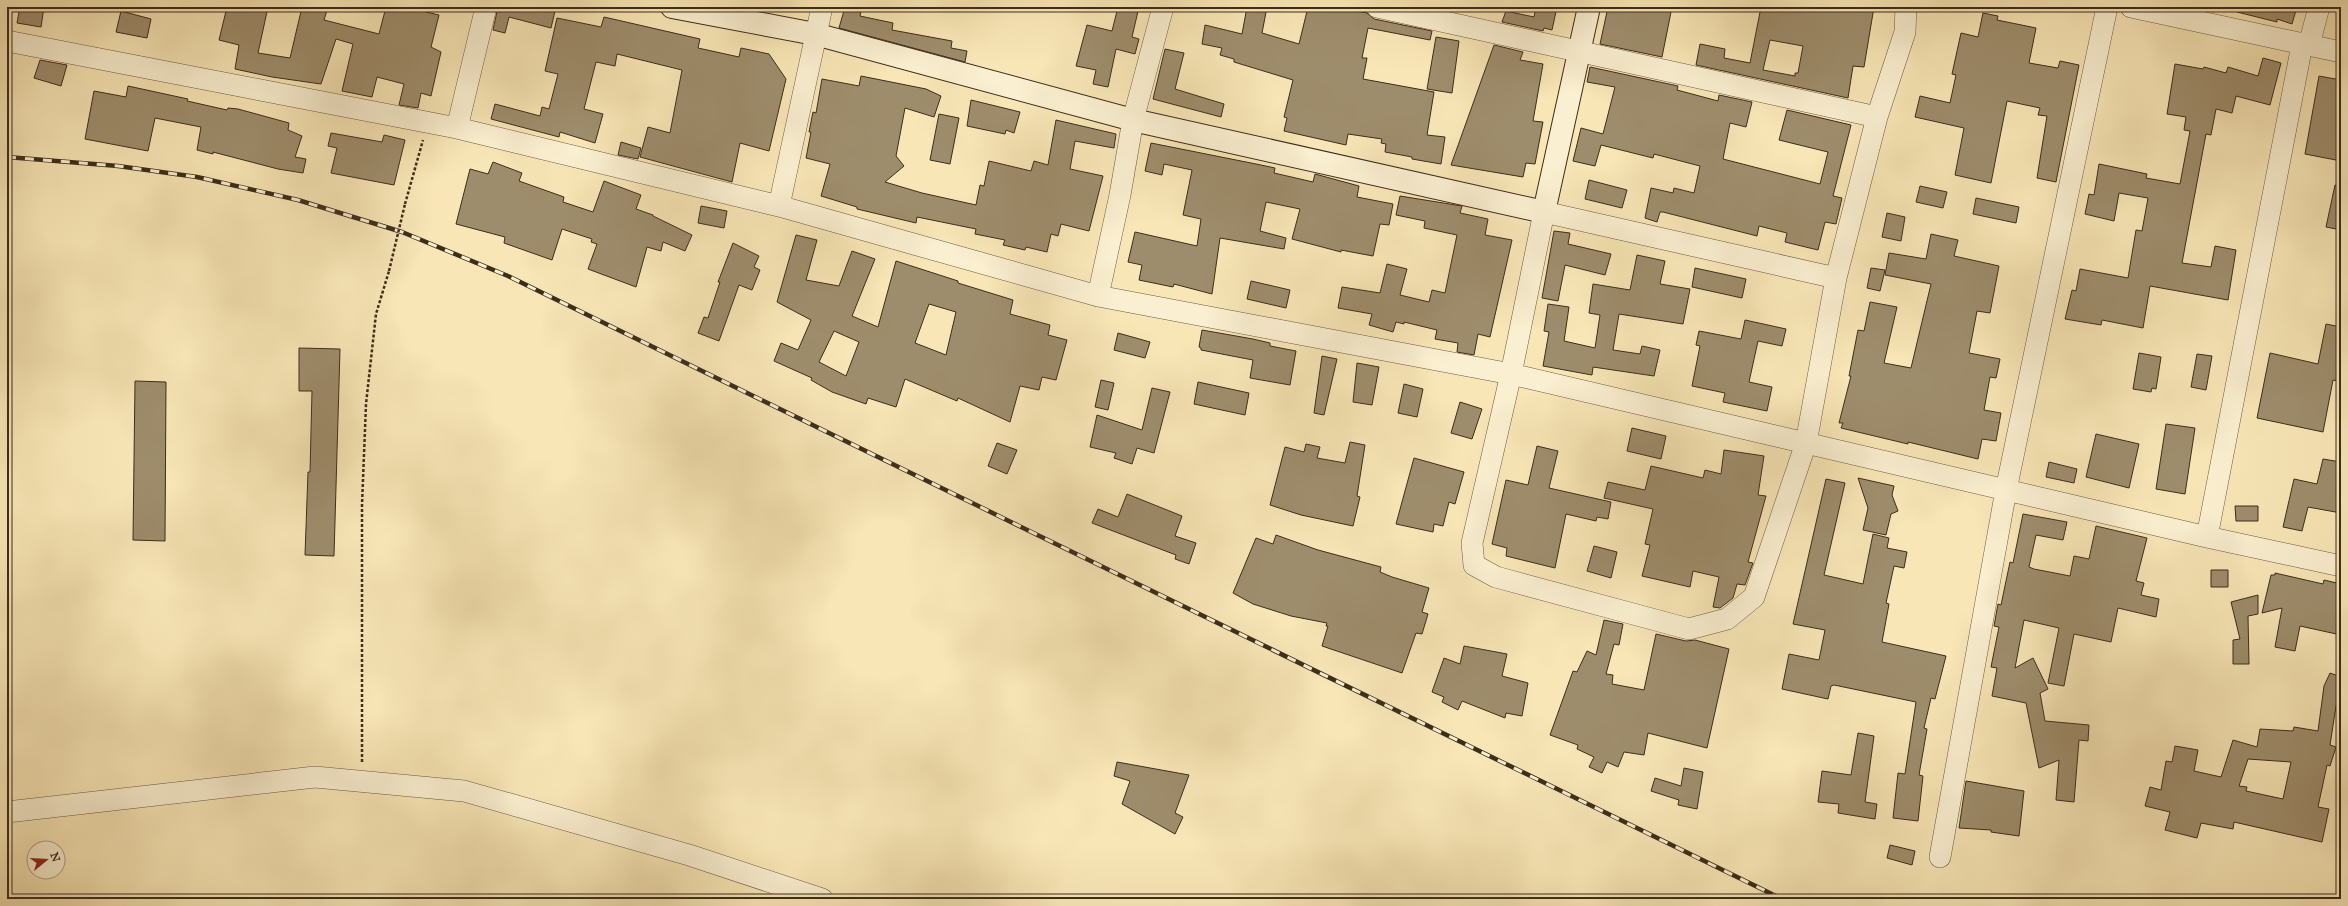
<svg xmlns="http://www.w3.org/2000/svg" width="2348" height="906" font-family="'IM FELL Great Primer',serif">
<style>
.building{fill:#9e8d6c;stroke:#3c2d1b;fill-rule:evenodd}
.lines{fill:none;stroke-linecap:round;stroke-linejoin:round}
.street-casing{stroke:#6b5b42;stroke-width:22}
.secondary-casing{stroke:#3c2d1b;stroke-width:24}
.path{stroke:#3c2d1b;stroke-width:2.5;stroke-dasharray:3 2;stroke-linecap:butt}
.street{stroke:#faefd0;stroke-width:21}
.secondary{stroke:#faefd0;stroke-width:22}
.rail-casing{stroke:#3c2d1b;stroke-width:4.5}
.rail{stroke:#faefd0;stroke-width:3;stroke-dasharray:9;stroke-linecap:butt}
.path-bridge{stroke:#3c2d1b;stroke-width:2.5;stroke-dasharray:3 2;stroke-linecap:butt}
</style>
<rect width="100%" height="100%" fill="#f8e6b6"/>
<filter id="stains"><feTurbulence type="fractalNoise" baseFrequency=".005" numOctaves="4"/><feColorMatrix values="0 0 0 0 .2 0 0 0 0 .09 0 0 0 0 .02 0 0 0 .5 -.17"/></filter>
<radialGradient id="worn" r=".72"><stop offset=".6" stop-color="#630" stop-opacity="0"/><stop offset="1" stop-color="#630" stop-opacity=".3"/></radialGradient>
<path class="building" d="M 20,7 L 44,7 L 41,27 L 17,23 Z
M 227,7 L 268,7 L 258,53 L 290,58 L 302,7 L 328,7 L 324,20 L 379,34 L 386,7 L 405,7 L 439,15 L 431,47 L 441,52 L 431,96 L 421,93 L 418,108 L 399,105 L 404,84 L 377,77 L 372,97 L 342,91 L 353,44 L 336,39 L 321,84 L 272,77 L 235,69 L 239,45 L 219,40 Z
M 498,7 L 539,7 L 555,11 L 551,28 L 509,17 L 505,33 L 493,30 Z
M 845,7 L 862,7 L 860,16 L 893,23 L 892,30 L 952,41 L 951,48 L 967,51 L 965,62 L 839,28 Z
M 1118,7 L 1139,7 L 1132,37 L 1139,39 L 1135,54 L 1116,49 L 1108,87 L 1093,84 L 1096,70 L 1076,66 L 1087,25 L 1112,31 Z
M 1247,7 L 1267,7 L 1262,33 L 1299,44 L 1308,7 L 1338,7 L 1367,13 L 1374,19 L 1432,31 L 1430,40 L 1368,28 L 1362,58 L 1367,58 L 1363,79 L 1434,92 L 1427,135 L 1445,137 L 1441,164 L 1412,159 L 1412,157 L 1385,152 L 1386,144 L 1381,143 L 1382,139 L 1348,134 L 1346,145 L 1284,131 L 1287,118 L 1284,117 L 1293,80 L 1234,62 L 1234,59 L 1220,55 L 1222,48 L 1202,44 L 1205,25 L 1242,34 Z
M 1536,7 L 1557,7 L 1552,30 L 1544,28 L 1543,31 L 1502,22 L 1506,11 L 1534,17 Z
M 1608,7 L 1672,7 L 1662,57 L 1600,44 Z
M 1761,7 L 1874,7 L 1864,67 L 1853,66 L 1848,98 L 1696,65 L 1700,44 L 1725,49 L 1724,58 L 1750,63 ZM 1770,40 L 1803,46 L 1798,73 L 1795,73 L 1795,76 L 1763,70 Z
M 2238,7 L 2297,7 L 2292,24 L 2277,19 L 2277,22 L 2237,12 Z
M 121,11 L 151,19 L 147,38 L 116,32 Z
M 1983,13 L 1998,16 L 1997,20 L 2036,28 L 2029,63 L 2058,68 L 2060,61 L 2079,65 L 2056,182 L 2037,178 L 2047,116 L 2038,115 L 2040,108 L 2007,101 L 1991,183 L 1955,175 L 1964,128 L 1915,117 L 1920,96 L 1950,103 L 1956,75 L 1952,74 L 1961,33 L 1978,37 Z
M 604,17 L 700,39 L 698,48 L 739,57 L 741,48 L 769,54 L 786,79 L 769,151 L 740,143 L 732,182 L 640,157 L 648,127 L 670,133 L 682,70 L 617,54 L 615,66 L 596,62 L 584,109 L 603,114 L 595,143 L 560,132 L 559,137 L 491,119 L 495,104 L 540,116 L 542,107 L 549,109 L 558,74 L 545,71 L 557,18 L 601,27 Z
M 1436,37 L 1459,41 L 1452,93 L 1427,89 Z
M 1494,45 L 1523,52 L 1520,60 L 1543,64 L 1533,121 L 1543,122 L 1535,164 L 1526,163 L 1523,177 L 1451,165 Z
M 1165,49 L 1184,53 L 1175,89 L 1224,104 L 1221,117 L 1153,99 Z
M 2263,58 L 2281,63 L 2270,105 L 2236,96 L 2232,113 L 2216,109 L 2211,135 L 2206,134 L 2182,263 L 2211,267 L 2215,246 L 2236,250 L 2228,300 L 2150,286 L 2143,328 L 2102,320 L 2101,325 L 2065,319 L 2072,290 L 2076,291 L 2080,269 L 2128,278 L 2136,230 L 2142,231 L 2148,198 L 2119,193 L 2114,221 L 2085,214 L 2089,194 L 2094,195 L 2099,164 L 2147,174 L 2146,178 L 2180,184 L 2190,131 L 2184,130 L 2186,117 L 2167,114 L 2175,64 L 2203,69 L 2204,67 L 2226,73 L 2228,67 L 2258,76 Z
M 40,60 L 67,65 L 61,86 L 34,78 Z
M 1590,67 L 1678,86 L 1677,90 L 1718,101 L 1719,95 L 1752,102 L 1746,127 L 1730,123 L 1723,159 L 1820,184 L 1828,152 L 1779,140 L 1787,110 L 1851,125 L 1833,196 L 1842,198 L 1836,224 L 1825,222 L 1818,250 L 1785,242 L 1787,233 L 1759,226 L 1757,236 L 1663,212 L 1660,212 L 1657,222 L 1645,218 L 1651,188 L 1673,193 L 1674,188 L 1694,193 L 1700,166 L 1654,154 L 1653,158 L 1601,145 L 1595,166 L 1573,161 L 1581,128 L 1603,134 L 1615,87 L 1587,82 Z
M 861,76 L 926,89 L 941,96 L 934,117 L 905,108 L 896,156 L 904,166 L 885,182 L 922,193 L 976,205 L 980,185 L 984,186 L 989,161 L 1031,171 L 1034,161 L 1048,165 L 1056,120 L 1116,134 L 1114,148 L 1075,141 L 1070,169 L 1103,176 L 1089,231 L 1061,224 L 1058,236 L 1051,234 L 1047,252 L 1026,247 L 1025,250 L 1003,245 L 1005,240 L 975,234 L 976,229 L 917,217 L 916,223 L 857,209 L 857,207 L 821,196 L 830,164 L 806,158 L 811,132 L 809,132 L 813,112 L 816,113 L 822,79 L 859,86 Z
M 2319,76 L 2341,80 L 2341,161 L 2305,154 Z
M 128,86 L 188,99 L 187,101 L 227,110 L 228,108 L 238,109 L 289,123 L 288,130 L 302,136 L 295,157 L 306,159 L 303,173 L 278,169 L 213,152 L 213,154 L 197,150 L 201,127 L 155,118 L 148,151 L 85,139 L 94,91 L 126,97 Z
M 971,100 L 1020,112 L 1014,133 L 1006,130 L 1005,134 L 967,126 Z
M 939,114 L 959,118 L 950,164 L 930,160 Z
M 331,133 L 382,142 L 384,135 L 405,140 L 394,185 L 331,173 L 337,148 L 328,146 Z
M 621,142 L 641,148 L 638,159 L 618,155 Z
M 1151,143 L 1256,164 L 1275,168 L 1274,173 L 1313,182 L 1315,174 L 1359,186 L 1357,197 L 1393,204 L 1389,225 L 1380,224 L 1373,256 L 1341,250 L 1341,252 L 1292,239 L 1300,209 L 1266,202 L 1260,231 L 1286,238 L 1284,249 L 1220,238 L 1212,294 L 1174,284 L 1173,287 L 1139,280 L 1142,265 L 1128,262 L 1135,232 L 1197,246 L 1201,219 L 1183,215 L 1192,170 L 1164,164 L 1162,175 L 1145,171 Z
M 493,162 L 522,173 L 519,181 L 564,197 L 563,202 L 593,212 L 604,181 L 641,195 L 636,209 L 653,215 L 653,216 L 692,235 L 685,251 L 663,242 L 661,251 L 647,247 L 636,287 L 588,269 L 597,244 L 591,242 L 592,239 L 562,229 L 552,260 L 504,243 L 505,237 L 456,224 L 470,169 L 488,174 Z
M 1589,180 L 1627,190 L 1622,208 L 1585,199 Z
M 2335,185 L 2341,185 L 2341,230 L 2326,227 Z
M 1920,186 L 1947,192 L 1943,208 L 1916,202 Z
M 1400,196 L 1462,206 L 1460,213 L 1488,219 L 1485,235 L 1512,240 L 1490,337 L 1478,334 L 1474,355 L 1457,352 L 1458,343 L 1435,339 L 1437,330 L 1404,322 L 1404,324 L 1396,322 L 1393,332 L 1369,325 L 1372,314 L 1338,308 L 1342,287 L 1380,293 L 1387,264 L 1407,269 L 1400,295 L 1429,302 L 1432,290 L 1445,293 L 1457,235 L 1424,228 L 1425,221 L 1396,215 Z
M 1976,198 L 2019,207 L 2016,223 L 1973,214 Z
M 701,206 L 727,211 L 724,228 L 698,223 Z
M 1887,213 L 1905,217 L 1901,241 L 1882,237 Z
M 1554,231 L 1570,233 L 1568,244 L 1611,254 L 1605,275 L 1565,265 L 1558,301 L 1542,298 Z
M 1931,234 L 1958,240 L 1954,256 L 1999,266 L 1990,313 L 1977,311 L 1969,353 L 2000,359 L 1996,378 L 1990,377 L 1984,410 L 2001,413 L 1996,441 L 1982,439 L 1978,459 L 1908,442 L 1908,444 L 1841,428 L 1843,423 L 1839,423 L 1851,376 L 1849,376 L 1858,330 L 1864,331 L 1870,302 L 1897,307 L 1884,363 L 1911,368 L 1931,284 L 1885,275 L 1889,253 L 1926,259 Z
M 796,235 L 817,240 L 806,280 L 839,286 L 852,251 L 875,259 L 852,316 L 878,327 L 896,261 L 958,281 L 958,283 L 1013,300 L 1010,314 L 1050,325 L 1048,335 L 1067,340 L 1056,380 L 1042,377 L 1039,390 L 1020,386 L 1010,422 L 958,398 L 957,401 L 905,379 L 896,407 L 868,398 L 866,404 L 832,392 L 811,380 L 812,378 L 774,361 L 781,343 L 798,350 L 811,320 L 777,302 ZM 929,304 L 956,312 L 946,355 L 915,343 ZM 834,331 L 859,342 L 846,376 L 819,362 Z
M 733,243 L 759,256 L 754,267 L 760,270 L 752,290 L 739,285 L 719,341 L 698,333 L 704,317 L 708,318 L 720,282 L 718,282 Z
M 1637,255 L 1665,261 L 1660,284 L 1690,289 L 1683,324 L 1619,314 L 1613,350 L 1640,354 L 1642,346 L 1660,350 L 1654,376 L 1593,367 L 1592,375 L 1543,366 L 1549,332 L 1544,331 L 1548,304 L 1569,307 L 1564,341 L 1595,348 L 1600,315 L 1589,313 L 1593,284 L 1630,290 Z
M 1695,268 L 1746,279 L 1742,298 L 1692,287 Z
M 1871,268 L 1885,270 L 1880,291 L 1867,288 Z
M 1251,281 L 1290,290 L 1286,308 L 1247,299 Z
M 1745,320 L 1786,329 L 1782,346 L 1758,341 L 1749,382 L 1772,387 L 1767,411 L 1723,402 L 1725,393 L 1692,386 L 1700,346 L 1696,345 L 1699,331 L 1741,339 Z
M 2326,324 L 2341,327 L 2341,382 L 2333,380 L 2323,432 L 2257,418 L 2270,353 L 2318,364 Z
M 1202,330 L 1253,339 L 1270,343 L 1270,346 L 1296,351 L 1290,385 L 1250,378 L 1253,360 L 1201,350 L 1201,348 L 1199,347 Z
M 1118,333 L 1150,342 L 1145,358 L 1114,350 Z
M 299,348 L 340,349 L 334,556 L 305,555 L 308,472 L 310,472 L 312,391 L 299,391 Z
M 2139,353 L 2161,357 L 2156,389 L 2152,388 L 2151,392 L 2133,389 Z
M 2197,354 L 2212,356 L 2206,390 L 2191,387 Z
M 1322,356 L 1337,359 L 1324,415 L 1314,413 Z
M 1357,363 L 1379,367 L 1372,405 L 1353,402 Z
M 1101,380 L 1114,383 L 1108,410 L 1095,407 Z
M 135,381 L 166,382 L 165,541 L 133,540 Z
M 1198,382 L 1249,393 L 1245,415 L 1194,404 Z
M 1404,384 L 1423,389 L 1417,417 L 1398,413 Z
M 1152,388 L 1170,392 L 1154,453 L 1137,448 L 1132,464 L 1114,458 L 1116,453 L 1090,447 L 1097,415 L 1142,430 Z
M 1460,402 L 1482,409 L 1472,439 L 1451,433 Z
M 2166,424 L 2195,428 L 2185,494 L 2156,489 Z
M 1632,428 L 1666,436 L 1661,459 L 1627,451 Z
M 2096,434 L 2139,444 L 2129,488 L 2086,477 Z
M 1350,442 L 1365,445 L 1357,496 L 1360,497 L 1353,526 L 1301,515 L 1270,505 L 1285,447 L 1304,452 L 1306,444 L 1320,447 L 1317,458 L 1345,463 Z
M 997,443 L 1017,450 L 1007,474 L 988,466 Z
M 1537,446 L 1558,451 L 1549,488 L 1611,502 L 1608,519 L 1597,517 L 1596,521 L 1566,514 L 1555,568 L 1506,556 L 1507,548 L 1492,544 L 1506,480 L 1528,485 Z
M 1724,450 L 1764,456 L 1758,495 L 1766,496 L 1748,562 L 1753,563 L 1745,585 L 1737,584 L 1733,598 L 1720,608 L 1713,607 L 1719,577 L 1693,571 L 1690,587 L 1642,576 L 1650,545 L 1645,544 L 1653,509 L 1604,498 L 1608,482 L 1645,490 L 1651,466 L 1703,478 L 1705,470 L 1721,474 Z
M 1414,458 L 1464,472 L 1455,504 L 1449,502 L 1443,526 L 1434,524 L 1433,532 L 1396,524 Z
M 2323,459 L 2341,462 L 2341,513 L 2308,507 L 2302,531 L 2283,527 L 2294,479 L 2317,484 Z
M 2049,462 L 2077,469 L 2074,483 L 2046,477 Z
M 1858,478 L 1894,486 L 1892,495 L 1898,511 L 1891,514 L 1886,535 L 1863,530 L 1868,508 Z
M 1826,479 L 1845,483 L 1824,575 L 1863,584 L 1873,534 L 1889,538 L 1887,548 L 1907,552 L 1904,568 L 1894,566 L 1886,603 L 1889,604 L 1882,642 L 1946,656 L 1935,699 L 1931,698 L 1924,728 L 1927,729 L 1919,775 L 1923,776 L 1918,821 L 1893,818 L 1898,773 L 1905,774 L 1916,702 L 1834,685 L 1831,686 L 1828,699 L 1782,689 L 1789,654 L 1819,660 L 1825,630 L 1793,624 Z
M 1127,494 L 1182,516 L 1175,536 L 1196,543 L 1189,564 L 1175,559 L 1176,555 L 1092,523 L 1098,509 L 1118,517 Z
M 2235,506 L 2258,506 L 2258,521 L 2236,521 Z
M 2023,514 L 2067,522 L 2063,540 L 2036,535 L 2029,567 L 2034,569 L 2070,576 L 2074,556 L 2089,559 L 2096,526 L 2147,538 L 2136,581 L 2144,583 L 2141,595 L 2159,599 L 2156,617 L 2118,608 L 2111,642 L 2074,634 L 2064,686 L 2048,683 L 2059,628 L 2024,620 L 2015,668 L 2033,658 L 2048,689 L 2040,693 L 2045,721 L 2089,725 L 2088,741 L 2079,740 L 2074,802 L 2056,800 L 2059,760 L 2039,768 L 2026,703 L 1992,696 L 1997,668 L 1991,667 L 1999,627 L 1994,626 L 1998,604 L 2001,605 L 2010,562 L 2013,563 Z
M 1276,535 L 1318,550 L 1381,567 L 1380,572 L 1392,577 L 1429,588 L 1422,612 L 1428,614 L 1422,634 L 1416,633 L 1402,673 L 1322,646 L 1328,626 L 1326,626 L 1327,623 L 1291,616 L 1253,604 L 1233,593 L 1256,538 L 1273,544 Z
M 1594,546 L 1617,552 L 1611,578 L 1587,571 Z
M 2211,570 L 2228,570 L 2228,587 L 2211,587 Z
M 2275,573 L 2323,584 L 2324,580 L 2341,584 L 2341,635 L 2300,626 L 2295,651 L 2275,647 L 2282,608 L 2262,613 L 2271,575 L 2275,575 Z
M 2258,595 L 2258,614 L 2248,616 L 2249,664 L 2233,664 L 2233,640 L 2240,639 L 2231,602 Z
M 1604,620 L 1623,624 L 1619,645 L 1614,644 L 1606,674 L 1613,675 L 1612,684 L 1644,690 L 1656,634 L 1686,641 L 1695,640 L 1729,649 L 1707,748 L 1648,733 L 1644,755 L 1624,752 L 1618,767 L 1607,762 L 1602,773 L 1589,767 L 1594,757 L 1577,749 L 1578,745 L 1550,735 L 1573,671 L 1577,672 L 1587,651 L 1596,655 Z
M 1464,646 L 1507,654 L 1502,676 L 1528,683 L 1522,716 L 1506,713 L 1505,718 L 1462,701 L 1458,710 L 1442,702 L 1444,697 L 1432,692 L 1444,658 L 1460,664 Z
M 2330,673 L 2341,677 L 2341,692 L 2336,706 L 2330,745 L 2336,747 L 2330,766 L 2327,765 L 2318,807 L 2329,809 L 2322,842 L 2234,822 L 2233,829 L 2201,823 L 2197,838 L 2165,830 L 2170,812 L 2145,806 L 2150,787 L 2161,790 L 2166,761 L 2172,762 L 2175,746 L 2198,750 L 2194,771 L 2221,777 L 2233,740 L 2257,747 L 2260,729 L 2293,731 L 2294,727 L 2318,731 L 2324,686 ZM 2248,759 L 2291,762 L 2283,799 L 2246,791 L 2247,787 L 2239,786 Z
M 1858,733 L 1874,736 L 1865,802 L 1877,804 L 1875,819 L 1838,813 L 1839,804 L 1818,802 L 1822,771 L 1851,775 Z
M 1117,762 L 1189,775 L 1175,813 L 1183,817 L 1175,834 L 1122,804 L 1130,781 L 1114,776 Z
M 1684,768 L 1703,772 L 1697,809 L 1678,805 L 1679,800 L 1651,791 L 1655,778 L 1681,786 Z
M 1966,781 L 2024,791 L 2019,836 L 1991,832 L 1991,830 L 1959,828 Z
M 1890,845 L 1915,851 L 1912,865 L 1887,858 Z"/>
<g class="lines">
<defs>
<path id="street" d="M 1377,7 L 1877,117
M 2131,7 L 2341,52
M 7,41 L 457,128 L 779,206 L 1098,296 L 1511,374 L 2207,537 L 2341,566
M 2309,45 L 2319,7
M 457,128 L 486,7
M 779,206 L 822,7
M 1836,278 L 1544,212 L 1511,374 L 1472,543 L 1474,565 L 1496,577 L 1689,629 L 1727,619 L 1754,597 L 1806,443 L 1836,278 L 1877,117 L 1905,32 L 1906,7
M 1098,296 L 1120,195 L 1133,120 L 1163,7
M 2207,537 L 2302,45
M 7,812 L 315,777 L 464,791 L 689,855 L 822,899
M 1940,857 L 2006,490 L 2107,7"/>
<path id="secondary" d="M 672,7 L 815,34 L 1133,120 L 1544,212 L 1589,7"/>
</defs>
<use href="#street" class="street-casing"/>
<use href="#secondary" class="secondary-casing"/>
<path class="path" d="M 405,204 L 423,140
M 362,762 L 362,505 L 366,404 L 376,314 L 389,271"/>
<use href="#street" class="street"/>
<use href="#secondary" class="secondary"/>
<defs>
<path id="rail" d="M 7,157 L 118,166 L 197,177 L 298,200 L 402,232 L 508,276 L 1782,899"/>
</defs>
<use href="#rail" class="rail-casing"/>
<use href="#rail" class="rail"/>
<path class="path-bridge" d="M 389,271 L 405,204"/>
</g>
<rect width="2348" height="906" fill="none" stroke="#f8e6b6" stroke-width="24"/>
<rect x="8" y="8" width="2332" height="890" fill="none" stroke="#3c2d1b" stroke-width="2"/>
<rect x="12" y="12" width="2324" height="882" fill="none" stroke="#3c2d1b"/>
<g transform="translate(46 860) rotate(72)"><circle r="19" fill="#faefd0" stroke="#aea188"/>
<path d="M0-3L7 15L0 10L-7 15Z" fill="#8f2418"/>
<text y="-6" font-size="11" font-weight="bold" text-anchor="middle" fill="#3c2d1b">N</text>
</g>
<rect width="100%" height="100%" filter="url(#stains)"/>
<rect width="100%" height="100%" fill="url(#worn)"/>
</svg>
